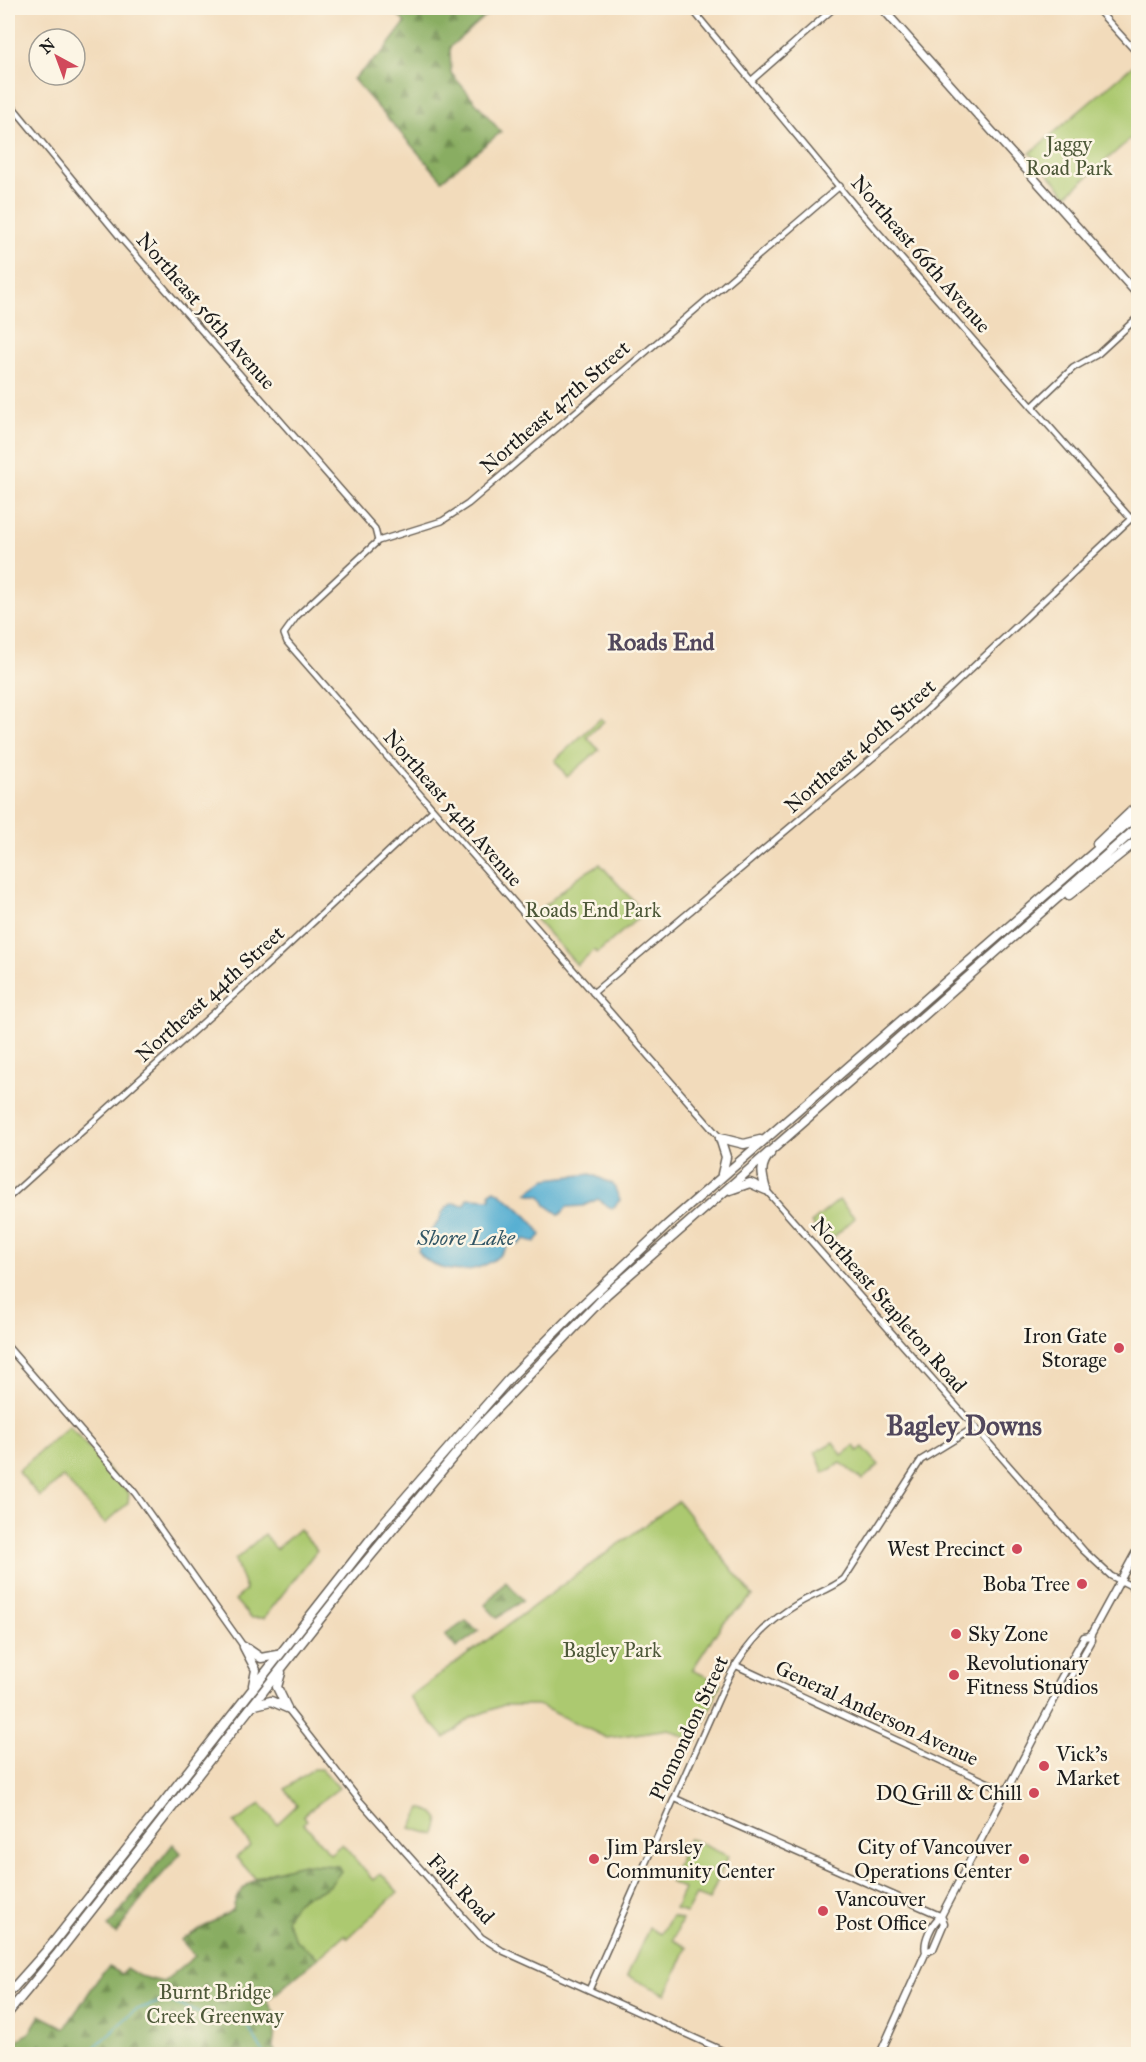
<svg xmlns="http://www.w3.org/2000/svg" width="1146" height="2062" font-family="'IM FELL Great Primer',serif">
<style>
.green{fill:#acc96f;stroke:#647246;stroke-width:1.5}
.forest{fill:url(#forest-firs);stroke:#52643f;stroke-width:1.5}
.water{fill:#54aed2;stroke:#386577;stroke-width:1.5}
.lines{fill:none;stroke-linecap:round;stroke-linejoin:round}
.stream{stroke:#54aed2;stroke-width:1.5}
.tertiary-casing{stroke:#675f54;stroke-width:8}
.secondary-casing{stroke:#675f54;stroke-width:9}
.primary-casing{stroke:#675f54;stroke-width:10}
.motorway-casing{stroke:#675f54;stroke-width:11}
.tertiary{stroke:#fff;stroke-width:5}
.secondary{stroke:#fff;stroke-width:6}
.primary{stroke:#fff;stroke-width:7}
.motorway{stroke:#fff;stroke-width:8}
.poi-dot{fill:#d1495b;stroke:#fcf5e5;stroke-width:2}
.labels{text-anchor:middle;stroke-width:5;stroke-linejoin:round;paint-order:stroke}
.park-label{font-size:21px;fill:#4e5939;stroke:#fcf5e5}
.street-label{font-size:21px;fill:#1c1c1c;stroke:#fcf5e5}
.poi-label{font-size:21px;fill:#1c1c1c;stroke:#fcf5e5;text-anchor:end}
.water-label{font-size:22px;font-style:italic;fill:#325665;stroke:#fcf5e5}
.quarter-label{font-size:24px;font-weight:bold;fill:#51475c;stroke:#fcf5e5}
.district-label{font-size:27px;font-weight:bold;fill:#51475c;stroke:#fcf5e5}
</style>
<defs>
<pattern id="forest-firs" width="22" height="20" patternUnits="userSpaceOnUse" patternTransform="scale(1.5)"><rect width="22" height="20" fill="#89ad62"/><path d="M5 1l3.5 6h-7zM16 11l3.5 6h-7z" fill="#6f8c50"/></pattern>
</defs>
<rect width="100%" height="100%" fill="#fcf5e5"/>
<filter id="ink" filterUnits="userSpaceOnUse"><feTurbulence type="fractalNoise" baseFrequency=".0167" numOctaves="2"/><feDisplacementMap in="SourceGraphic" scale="12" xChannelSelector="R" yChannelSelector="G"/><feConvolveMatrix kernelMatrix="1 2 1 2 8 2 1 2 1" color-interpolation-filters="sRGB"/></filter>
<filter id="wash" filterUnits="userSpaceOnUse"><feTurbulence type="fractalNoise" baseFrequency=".008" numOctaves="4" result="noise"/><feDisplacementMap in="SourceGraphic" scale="24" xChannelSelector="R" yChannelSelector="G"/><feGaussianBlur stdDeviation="1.35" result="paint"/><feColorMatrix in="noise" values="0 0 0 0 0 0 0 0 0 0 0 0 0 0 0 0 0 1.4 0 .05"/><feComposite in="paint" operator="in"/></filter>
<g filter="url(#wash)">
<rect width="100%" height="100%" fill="#f2dbbb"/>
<path class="green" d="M 1137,62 L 1138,132 L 1067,195 L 1030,153 Z
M 601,718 L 604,721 L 587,737 L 599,750 L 567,777 L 555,760 Z
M 600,864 L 644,913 L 597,953 L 594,950 L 577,965 L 533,916 L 578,877 Z
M 839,1200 L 855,1218 L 828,1242 L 811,1223 Z
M 69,1426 L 129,1493 L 128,1503 L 105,1524 L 63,1477 L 40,1497 L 18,1471 Z
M 833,1442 L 842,1455 L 854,1446 L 858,1451 L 863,1447 L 879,1465 L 862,1480 L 841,1463 L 824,1473 L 815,1452 Z
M 678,1501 L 753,1596 L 722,1624 L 692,1670 L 721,1683 L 696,1743 L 669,1729 L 607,1738 L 538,1705 L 504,1705 L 472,1717 L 445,1738 L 409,1697 Z
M 299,1529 L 317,1550 L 264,1618 L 251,1618 L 235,1600 L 246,1590 L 235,1560 L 264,1534 L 276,1549 Z
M 313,1769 L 322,1769 L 339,1788 L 303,1815 L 307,1820 L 304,1823 L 330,1854 L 342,1844 L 373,1880 L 381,1873 L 398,1892 L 348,1938 L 345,1935 L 318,1958 L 296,1940 L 286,1920 C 296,1896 305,1895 329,1886 L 274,1871 L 255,1878 L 236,1857 L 251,1846 L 234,1823 L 261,1804 L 277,1824 L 297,1805 L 285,1789 Z
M 421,1808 L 434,1813 L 439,1819 L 435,1835 L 411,1828 Z
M 689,1838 L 728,1856 L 709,1900 L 696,1895 L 686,1913 L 675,1909 L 684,1889 L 670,1882 Z
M 672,1916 L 682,1920 L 673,1940 L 687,1947 L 666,1994 L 627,1976 L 649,1928 L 661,1934 Z"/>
<path class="forest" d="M 392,8 L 484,8 L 489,13 L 450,47 L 451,73 L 501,132 L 442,180 L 353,79 L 382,53 L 405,23 Z
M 506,1581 L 523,1600 L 497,1618 L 485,1605 Z
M 466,1621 L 479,1631 L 456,1648 L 445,1635 Z
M 173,1844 L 181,1853 L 145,1894 L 116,1934 L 108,1927 Z
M 303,1864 L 338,1866 L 341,1871 C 338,1875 333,1882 329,1886 C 306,1901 300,1888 286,1920 L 296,1940 L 318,1958 L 267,2001 L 277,2017 L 273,2047 L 276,2054 L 8,2054 L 8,2048 L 30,2032 L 40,2015 L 65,2028 L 102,1973 L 109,1967 L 122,1974 L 126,1968 L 139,1976 L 163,1982 L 195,1956 L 181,1940 L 233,1910 C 238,1877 275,1871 303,1864 Z"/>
<path class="water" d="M 591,1174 L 613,1184 L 620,1200 L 612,1209 L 598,1199 L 583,1206 L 567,1207 L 560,1215 L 546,1205 L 541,1196 L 527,1193 L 546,1179 Z
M 495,1190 C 508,1198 536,1222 541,1235 L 535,1242 L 525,1239 L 518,1245 L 512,1239 C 495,1274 442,1283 418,1251 C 423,1233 431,1234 438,1222 C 444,1211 439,1214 452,1203 L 465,1205 L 468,1198 L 491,1199 L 490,1193 Z"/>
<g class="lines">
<path class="stream" d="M 87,2054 L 135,2010 L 167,2000 L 208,2017 L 233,2014 L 246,2023 L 264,2054"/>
</g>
</g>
<g filter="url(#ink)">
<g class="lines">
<defs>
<path id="tertiary" d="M 691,8 L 855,206 L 1131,519
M 1096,8 L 1138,54
M 752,80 L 834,8
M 8,101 L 119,236 L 375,529 L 378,541
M 1032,407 L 1073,368 L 1098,354 L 1138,317
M 593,993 L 908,728 L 1138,512
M 720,1138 L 287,642 L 284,634 L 297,616 L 378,541 L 442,521 L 468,504 L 840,186
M 766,1190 L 1084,1551 L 1111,1576 L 1129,1585 L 1138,1594
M 8,1198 L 276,957 L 433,810
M 8,1347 L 135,1493 L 244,1647
M 735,1665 L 1006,1791
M 287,1708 L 360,1801 L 481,1937 L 503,1951 L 730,2054
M 674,1798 L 941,1916
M 589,1990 L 723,1689 C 740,1652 763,1624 799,1603 C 814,1594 830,1590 844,1579 L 921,1460 L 975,1427"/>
<path id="secondary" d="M 1060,1689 L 1059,1682 L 1084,1637 L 1090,1636
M 926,1952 L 933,1949 L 944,1923 L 941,1916
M 880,2054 L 926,1952 C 923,1941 932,1923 941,1916 L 1048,1711 L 1060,1689 L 1066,1686 L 1092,1640 L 1090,1636 L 1138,1548"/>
<path id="primary" d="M 882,8 L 1138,295"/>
<path id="motorway" d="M 1097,844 L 1138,805
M 1069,895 L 1138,840
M 803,1122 L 1138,827
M 720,1138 L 744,1144 L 760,1140
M 720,1138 L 726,1157 L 722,1174
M 730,1190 L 750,1183 L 766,1190
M 766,1190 C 762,1176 759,1165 770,1154
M 244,1647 L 256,1670 L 253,1685
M 248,1649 L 261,1658 L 277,1655
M 281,1673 L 277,1687 L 287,1708
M 255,1705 L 271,1701 L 287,1708
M 8,1994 L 49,1948 L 384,1522 L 508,1380 L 577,1310 L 667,1225 L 1138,814
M 8,2013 L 58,1953 L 353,1577 L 474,1432 L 607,1294 L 806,1120"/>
</defs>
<use href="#tertiary" class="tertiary-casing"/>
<use href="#secondary" class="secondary-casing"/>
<use href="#primary" class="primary-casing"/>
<use href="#motorway" class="motorway-casing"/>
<use href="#tertiary" class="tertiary"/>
<use href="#secondary" class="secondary"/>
<use href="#primary" class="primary"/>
<use href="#motorway" class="motorway"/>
</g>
</g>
<g class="poi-dot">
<circle cx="1119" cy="1348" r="6"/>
<circle cx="1017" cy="1549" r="6"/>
<circle cx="1082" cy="1584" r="6"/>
<circle cx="956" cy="1634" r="6"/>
<circle cx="954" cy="1675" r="6"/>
<circle cx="1044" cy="1766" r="6"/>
<circle cx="1034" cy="1793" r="6"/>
<circle cx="594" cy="1859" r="6"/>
<circle cx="1024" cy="1859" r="6"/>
<circle cx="823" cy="1911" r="6"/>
</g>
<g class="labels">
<g class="park-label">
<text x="1069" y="151">Jaggy<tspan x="1069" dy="24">Road Park</tspan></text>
<text x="593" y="917">Roads End Park</text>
<text x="612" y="1657">Bagley Park</text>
<text x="215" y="1999">Burnt Bridge<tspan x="215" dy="24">Creek Greenway</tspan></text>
</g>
<g class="street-label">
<text transform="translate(921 254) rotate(49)" y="7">Northeast 66th Avenue</text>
<text transform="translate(206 311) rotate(49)" y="7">Northeast 56th Avenue</text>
<text transform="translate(555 407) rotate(-41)" y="7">Northeast 47th Street</text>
<text transform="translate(860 746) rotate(-41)" y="7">Northeast 40th Street</text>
<text transform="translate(453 808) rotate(49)" y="7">Northeast 54th Avenue</text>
<text transform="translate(210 994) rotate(-42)" y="7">Northeast 44th Street</text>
<text transform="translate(889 1305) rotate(49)" y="7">Northeast Stapleton Road</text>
<text transform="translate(877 1713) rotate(25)" y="7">General Anderson Avenue</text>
<text transform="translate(689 1728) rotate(-65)" y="7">Plomondon Street</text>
<text transform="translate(461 1889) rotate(47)" y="7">Falk Road</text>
</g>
<g class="poi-label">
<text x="1107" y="1343">Iron Gate<tspan x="1107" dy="24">Storage</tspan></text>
<text x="1005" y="1556">West Precinct</text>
<text x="1070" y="1591">Boba Tree</text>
<text x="968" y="1641" text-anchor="start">Sky Zone</text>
<text x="966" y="1670" text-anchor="start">Revolutionary<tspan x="966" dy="24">Fitness Studios</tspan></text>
<text x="1056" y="1761" text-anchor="start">Vick's<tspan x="1056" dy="24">Market</tspan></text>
<text x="1022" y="1800">DQ Grill &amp; Chill</text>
<text x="606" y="1854" text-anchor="start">Jim Parsley<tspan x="606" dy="24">Community Center</tspan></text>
<text x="1012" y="1854">City of Vancouver<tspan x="1012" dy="24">Operations Center</tspan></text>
<text x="835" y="1906" text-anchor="start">Vancouver<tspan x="835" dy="24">Post Office</tspan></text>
</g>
<g class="water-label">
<text x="466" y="1245">Shore Lake</text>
</g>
<g class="quarter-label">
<text x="661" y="650">Roads End</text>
</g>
<g class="district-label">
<text x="964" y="1435">Bagley Downs</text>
</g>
</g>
<rect width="1146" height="2062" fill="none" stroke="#fcf5e5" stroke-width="30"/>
<g transform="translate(57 57) rotate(319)"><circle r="28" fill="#fcf5e5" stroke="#a29e95" stroke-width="1.5"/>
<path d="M0-4.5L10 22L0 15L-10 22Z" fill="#d1495b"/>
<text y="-9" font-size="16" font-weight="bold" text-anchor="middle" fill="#1c1c1c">N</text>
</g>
</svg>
